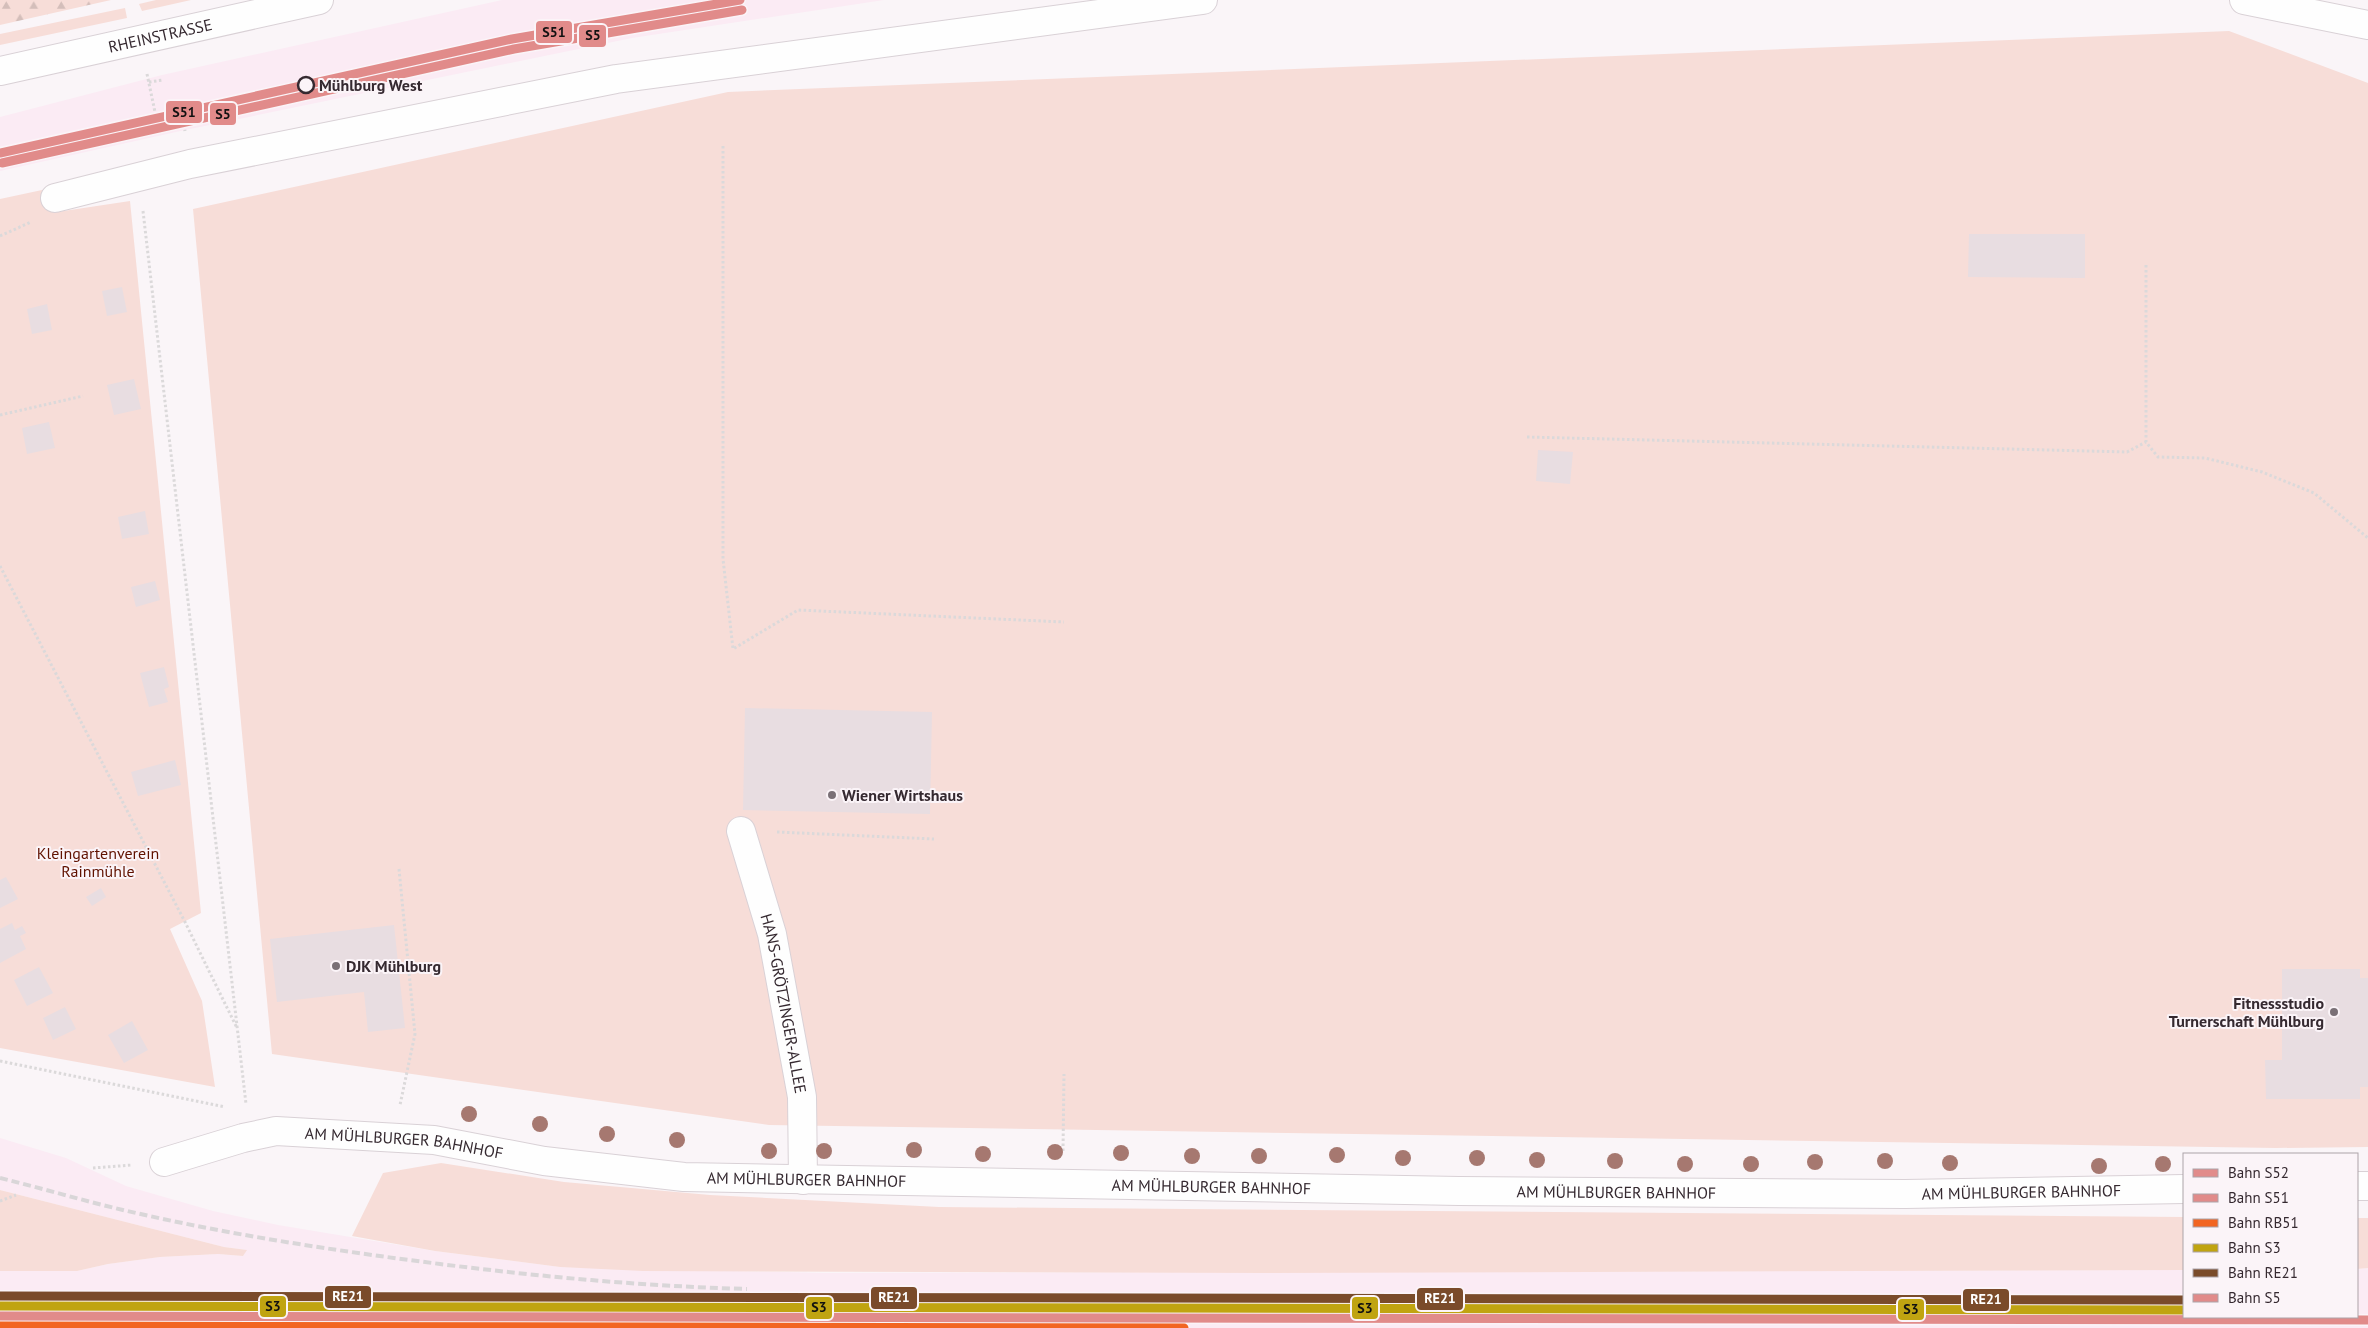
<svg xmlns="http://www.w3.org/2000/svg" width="2368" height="1328" font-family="'PT Sans',sans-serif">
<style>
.built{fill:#fbebf4}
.green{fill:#f7ddd8}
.forest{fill:url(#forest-firs)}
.building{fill:#e8dde1}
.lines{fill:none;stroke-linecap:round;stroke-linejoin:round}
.minor-casing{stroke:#d9d1d6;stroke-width:30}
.major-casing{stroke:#d9d1d6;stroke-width:30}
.path{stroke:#dbd9da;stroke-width:3;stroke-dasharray:2.5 2.5;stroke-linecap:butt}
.minor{stroke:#fefefe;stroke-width:28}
.major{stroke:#fefefe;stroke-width:28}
.rail{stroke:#d9d6d8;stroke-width:4;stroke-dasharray:8 4;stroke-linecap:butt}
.rail-1-casing{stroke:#fbf4f8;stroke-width:12}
.rail-2-casing{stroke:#fbf4f8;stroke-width:12}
.rail-3-casing{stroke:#fbf4f8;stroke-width:12}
.rail-4-casing{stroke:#fbf4f8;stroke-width:12}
.rail-5-casing{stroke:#fbf4f8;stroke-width:12}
.rail-6-casing{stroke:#fbf4f8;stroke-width:12}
.rail-1{stroke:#e18b8a;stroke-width:9}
.rail-2{stroke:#e18b8a;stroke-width:9}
.rail-3{stroke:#f26522;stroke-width:9}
.rail-4{stroke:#c0a411;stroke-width:9}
.rail-5{stroke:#7a4b2a;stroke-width:9}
.rail-6{stroke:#e18b8a;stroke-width:9}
.tree{fill:#a67870}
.stop-dot{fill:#fbf4f8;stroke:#352930;stroke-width:2.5}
.poi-dot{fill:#7a7076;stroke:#fbf4f8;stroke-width:2}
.labels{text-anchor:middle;stroke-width:4;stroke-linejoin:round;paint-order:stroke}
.street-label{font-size:16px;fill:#352930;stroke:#fbf4f8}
.stop-label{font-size:16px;font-weight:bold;fill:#352930;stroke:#fbf4f8;text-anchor:start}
.poi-label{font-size:16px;font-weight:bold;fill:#352930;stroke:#fbf4f8;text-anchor:start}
.park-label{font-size:16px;fill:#611200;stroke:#fbf4f8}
.line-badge{stroke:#fbf4f8;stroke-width:2}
.badge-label{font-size:14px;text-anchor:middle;font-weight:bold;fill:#fff}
.pale-badge-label{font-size:14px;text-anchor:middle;font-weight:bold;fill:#111}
</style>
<defs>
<pattern id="forest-firs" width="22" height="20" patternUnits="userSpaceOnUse" patternTransform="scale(1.25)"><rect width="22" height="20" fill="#f7ddd8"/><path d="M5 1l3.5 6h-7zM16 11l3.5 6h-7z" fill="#d4beba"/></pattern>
</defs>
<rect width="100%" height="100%" fill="#faf5f8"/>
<path class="built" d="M 502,0 L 884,0 L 632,38 L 185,130 L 0,171 L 0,117 L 162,75 Z
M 0,1138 L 66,1158 L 126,1186 L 213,1211 L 278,1225 L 435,1251 L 560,1267 L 824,1273 L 2184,1270 L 2184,1317 L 2357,1317 L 2357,1269 L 2368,1268 L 2368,1328 L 0,1328 L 0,1271 L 77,1271 L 108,1264 L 160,1257 L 218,1254 L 243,1256 L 246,1250 L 224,1247 L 0,1190 Z"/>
<path class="green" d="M 156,0 L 191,0 L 142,11 L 139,4 Z
M 125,8 L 127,18 L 0,45 L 0,34 Z
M 2229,31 L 2368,83 L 2368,1147 L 2276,1148 L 769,1125 L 272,1054 L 193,209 L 728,92 Z
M 56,187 L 57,212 L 130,201 L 201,913 L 170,929 L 202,1001 L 215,1087 L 0,1048 L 0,199 Z
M 441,1163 L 564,1182 L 710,1195 L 939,1207 L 2184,1217 L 2184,1270 L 1265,1273 L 643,1271 L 560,1267 L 435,1251 L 352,1236 L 383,1173 Z
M 0,1190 L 224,1247 L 247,1250 L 243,1256 L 218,1254 L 160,1257 L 108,1264 L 77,1271 L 0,1271 Z
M 2357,1218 L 2368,1218 L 2368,1268 L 2357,1269 Z"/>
<path class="forest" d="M 0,0 L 111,0 L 0,25 Z"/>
<path class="building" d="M 1969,234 L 2085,234 L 2085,278 L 1968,277 Z
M 122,287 L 127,312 L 107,316 L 102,291 Z
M 47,304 L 52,330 L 32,334 L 27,309 Z
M 134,379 L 141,409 L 114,415 L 107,385 Z
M 49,422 L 55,448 L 27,454 L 22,428 Z
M 1538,450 L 1573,452 L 1570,484 L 1536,481 Z
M 145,511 L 149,534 L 122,539 L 118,517 Z
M 155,581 L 160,600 L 136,607 L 131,587 Z
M 164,667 L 169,687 L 164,689 L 168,702 L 149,707 L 140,673 Z
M 745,708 L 932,712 L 930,814 L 743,810 Z
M 175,760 L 181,785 L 138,796 L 131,772 Z
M 6,877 L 18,899 L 0,908 L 0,880 Z
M 101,888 L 106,897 L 92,906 L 86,897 Z
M 12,923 L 15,930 L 22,926 L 26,933 L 20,936 L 26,949 L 0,963 L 0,929 Z
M 394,925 L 405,1028 L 368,1032 L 364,992 L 277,1002 L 270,939 Z
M 39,967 L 53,993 L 27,1006 L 14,980 Z
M 2282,969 L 2360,969 L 2360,978 L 2368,978 L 2368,1087 L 2360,1087 L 2360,1099 L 2266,1099 L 2265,1060 L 2282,1060 Z
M 65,1007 L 76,1029 L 53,1040 L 43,1018 Z
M 132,1021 L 148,1050 L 124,1063 L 108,1035 Z"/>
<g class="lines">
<defs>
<g id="minor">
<path d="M 2244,0 L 2368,25"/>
<path d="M 55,198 L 190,164 L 616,79 L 1203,0"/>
<path id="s1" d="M 741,831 L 772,934 L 802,1097 L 803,1180"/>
<path id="s2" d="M 164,1162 L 243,1138 L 276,1131 L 434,1140 L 544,1161 L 684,1177 L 1459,1191 L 1905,1194 L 2184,1189"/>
<path d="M 2357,1186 L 2368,1186"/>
</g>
<g id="major">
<path id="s3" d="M 0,71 L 319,0"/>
</g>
</defs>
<use href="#minor" class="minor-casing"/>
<use href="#major" class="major-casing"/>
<path class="path" d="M 147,74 L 159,131 L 184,124 L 185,131
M 149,82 L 163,80
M 723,146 L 723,559 L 733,649 L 798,610 L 1064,622
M 143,211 L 246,1104
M 0,236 L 31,222
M 2146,265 L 2146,442 L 2158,457 L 2205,458 L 2262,472 L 2314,493 L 2368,538
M 0,415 L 83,396
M 1527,437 L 2127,452 L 2146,442
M 0,566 L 185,922 L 236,1026
M 777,832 L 934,839
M 399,869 L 415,1034 L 400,1105
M 0,1061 L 225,1107
M 1063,1151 L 1064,1074
M 93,1168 L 132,1165
M 0,1201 L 16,1195"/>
<use href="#minor" class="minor"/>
<use href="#major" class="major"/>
<path class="rail" d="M 0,1178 C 45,1189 91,1203 136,1213 C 237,1236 338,1251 440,1264 C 544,1277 642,1286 747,1289"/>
<defs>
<path id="rail-1" d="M 0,1316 L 2368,1320"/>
<path id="rail-2" d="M 0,153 L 512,39 L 740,0"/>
<path id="rail-3" d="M 0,1326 L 1184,1328"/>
<path id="rail-4" d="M 0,1306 L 2184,1310"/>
<path id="rail-5" d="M 0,1296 L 2184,1300"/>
<path id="rail-6" d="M 2,163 L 514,49 L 742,10"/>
</defs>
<use href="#rail-1" class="rail-1-casing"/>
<use href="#rail-2" class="rail-2-casing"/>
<use href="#rail-3" class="rail-3-casing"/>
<use href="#rail-4" class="rail-4-casing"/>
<use href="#rail-5" class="rail-5-casing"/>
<use href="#rail-6" class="rail-6-casing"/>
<use href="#rail-1" class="rail-1"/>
<use href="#rail-2" class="rail-2"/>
<use href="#rail-3" class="rail-3"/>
<use href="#rail-4" class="rail-4"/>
<use href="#rail-5" class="rail-5"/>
<use href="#rail-6" class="rail-6"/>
</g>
<g class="tree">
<circle cx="469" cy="1114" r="8"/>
<circle cx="540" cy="1124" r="8"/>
<circle cx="607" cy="1134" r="8"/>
<circle cx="677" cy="1140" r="8"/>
<circle cx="914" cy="1150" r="8"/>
<circle cx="769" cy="1151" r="8"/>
<circle cx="824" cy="1151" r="8"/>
<circle cx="1055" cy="1152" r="8"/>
<circle cx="1121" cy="1153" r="8"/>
<circle cx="983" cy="1154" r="8"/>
<circle cx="1337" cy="1155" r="8"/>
<circle cx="1192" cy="1156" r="8"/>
<circle cx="1259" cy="1156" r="8"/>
<circle cx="1403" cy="1158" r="8"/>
<circle cx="1477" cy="1158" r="8"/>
<circle cx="1537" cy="1160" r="8"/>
<circle cx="1615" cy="1161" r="8"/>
<circle cx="1885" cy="1161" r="8"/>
<circle cx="1815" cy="1162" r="8"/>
<circle cx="1950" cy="1163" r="8"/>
<circle cx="1685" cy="1164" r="8"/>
<circle cx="1751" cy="1164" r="8"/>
<circle cx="2163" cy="1164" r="8"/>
<circle cx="2099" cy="1166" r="8"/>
</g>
<circle class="stop-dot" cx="306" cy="85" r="8"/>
<g class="poi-dot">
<circle cx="832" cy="795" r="5"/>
<circle cx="336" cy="966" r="5"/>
<circle cx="2334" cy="1012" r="5"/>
</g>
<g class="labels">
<g class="street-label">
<text dy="6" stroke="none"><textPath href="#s3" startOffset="164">RHEINSTRASSE</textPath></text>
<text dy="6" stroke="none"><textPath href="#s1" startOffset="178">HANS-GRÖTZINGER-ALLEE</textPath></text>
<text dy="6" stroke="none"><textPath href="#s2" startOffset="245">AM MÜHLBURGER BAHNHOF</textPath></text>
<text dy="6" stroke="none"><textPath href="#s2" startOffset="650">AM MÜHLBURGER BAHNHOF</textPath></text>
<text dy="6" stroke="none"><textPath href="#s2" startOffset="1055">AM MÜHLBURGER BAHNHOF</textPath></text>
<text dy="6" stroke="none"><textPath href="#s2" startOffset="1460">AM MÜHLBURGER BAHNHOF</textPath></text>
<text dy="6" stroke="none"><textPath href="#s2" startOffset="1865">AM MÜHLBURGER BAHNHOF</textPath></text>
</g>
<g class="stop-label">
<text x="319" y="91">Mühlburg West</text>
</g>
<g class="poi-label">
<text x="842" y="801">Wiener Wirtshaus</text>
<text x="346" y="972">DJK Mühlburg</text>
<text x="2324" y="1009" text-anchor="end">Fitnessstudio<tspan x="2324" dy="18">Turnerschaft Mühlburg</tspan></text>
</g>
<g class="park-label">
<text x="98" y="859">Kleingartenverein<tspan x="98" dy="18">Rainmühle</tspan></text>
</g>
</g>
<g class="line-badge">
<rect x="535" y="20" width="38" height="24" rx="5" fill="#e18b8a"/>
<rect x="578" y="24" width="29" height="24" rx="5" fill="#e18b8a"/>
<rect x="165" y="100" width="38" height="24" rx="5" fill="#e18b8a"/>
<rect x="209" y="102" width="28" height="24" rx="5" fill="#e18b8a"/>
<rect x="324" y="1285" width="48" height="24" rx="5" fill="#7a4b2a"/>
<rect x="870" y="1286" width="48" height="24" rx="5" fill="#7a4b2a"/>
<rect x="1416" y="1287" width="48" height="24" rx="5" fill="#7a4b2a"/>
<rect x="1962" y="1288" width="48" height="24" rx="5" fill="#7a4b2a"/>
<rect x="259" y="1295" width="28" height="23" rx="5" fill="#c0a411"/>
<rect x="805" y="1296" width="28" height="24" rx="5" fill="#c0a411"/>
<rect x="1351" y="1296" width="28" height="24" rx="5" fill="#c0a411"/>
<rect x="1897" y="1298" width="28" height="23" rx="5" fill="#c0a411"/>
</g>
<g class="badge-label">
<text x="348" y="1301">RE21</text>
<text x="894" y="1302">RE21</text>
<text x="1440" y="1303">RE21</text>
<text x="1986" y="1304">RE21</text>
</g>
<g class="pale-badge-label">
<text x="554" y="37">S51</text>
<text x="593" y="40">S5</text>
<text x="184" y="117">S51</text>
<text x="223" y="119">S5</text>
<text x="273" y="1311">S3</text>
<text x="819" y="1312">S3</text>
<text x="1365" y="1313">S3</text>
<text x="1911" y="1314">S3</text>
</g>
<rect x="2183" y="1153" width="175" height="165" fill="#fbf4f8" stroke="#aca3a8"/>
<rect x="2193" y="1169" width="25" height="8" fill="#e18b8a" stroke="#aca3a8"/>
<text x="2228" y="1178" font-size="15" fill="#352930">Bahn S52</text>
<rect x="2193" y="1194" width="25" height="8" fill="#e18b8a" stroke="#aca3a8"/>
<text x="2228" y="1203" font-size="15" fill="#352930">Bahn S51</text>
<rect x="2193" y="1219" width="25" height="8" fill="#f26522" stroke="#aca3a8"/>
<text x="2228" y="1228" font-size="15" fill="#352930">Bahn RB51</text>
<rect x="2193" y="1244" width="25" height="8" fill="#c0a411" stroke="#aca3a8"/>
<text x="2228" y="1253" font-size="15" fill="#352930">Bahn S3</text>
<rect x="2193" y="1269" width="25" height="8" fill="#7a4b2a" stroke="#aca3a8"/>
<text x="2228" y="1278" font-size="15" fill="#352930">Bahn RE21</text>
<rect x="2193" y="1294" width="25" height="8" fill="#e18b8a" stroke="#aca3a8"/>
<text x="2228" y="1303" font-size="15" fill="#352930">Bahn S5</text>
</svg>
